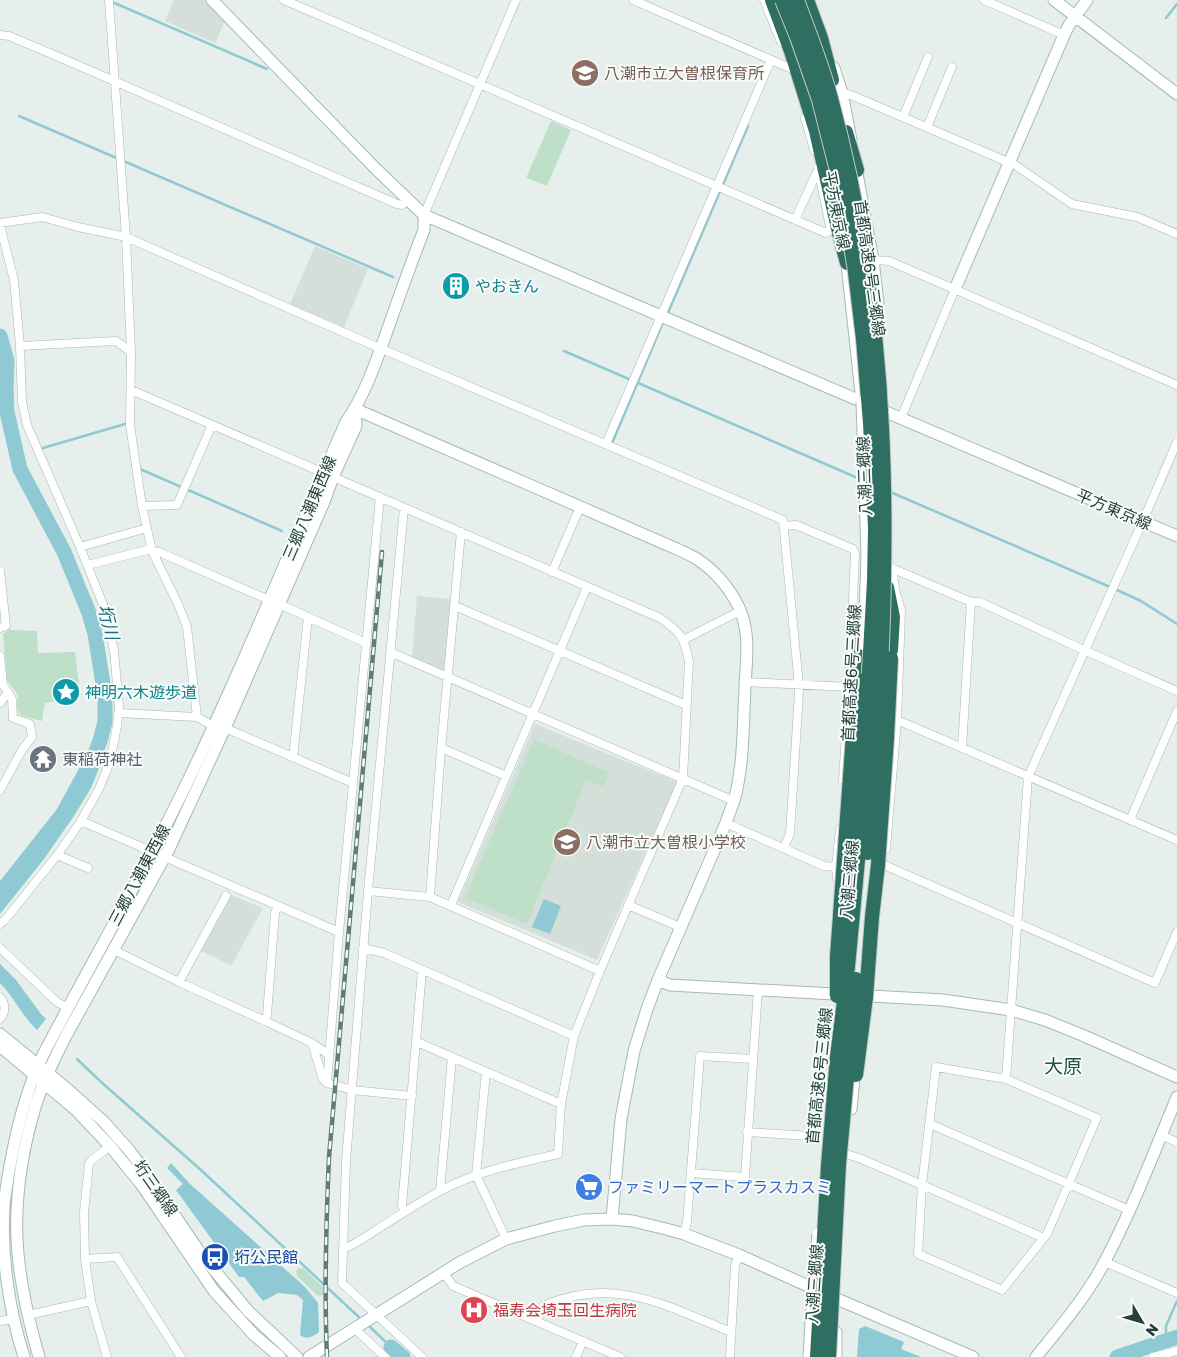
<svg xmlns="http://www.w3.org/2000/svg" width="1177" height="1357" font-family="'Golos Text','Noto Sans JP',sans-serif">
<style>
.built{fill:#d4dfda}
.green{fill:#bfe0c8}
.water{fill:#8ec9d4}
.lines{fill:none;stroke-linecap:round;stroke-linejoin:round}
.stream{stroke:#8ec9d4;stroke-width:2.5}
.river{stroke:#8ec9d4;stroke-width:15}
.street-casing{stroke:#a8b8b2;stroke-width:9}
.secondary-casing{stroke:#a4bbb3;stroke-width:13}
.highway-casing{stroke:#c2cac8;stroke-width:16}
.street{stroke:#fff;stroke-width:8}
.secondary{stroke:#fff;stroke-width:11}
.highway{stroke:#2f6f62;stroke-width:14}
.rail-casing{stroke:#5f7d75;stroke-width:4.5}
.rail{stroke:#f7fbf9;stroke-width:2.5;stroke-dasharray:8;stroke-linecap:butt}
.secondary-bridge-casing{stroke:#a4bbb3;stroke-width:13;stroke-linecap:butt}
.highway-bridge-casing{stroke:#c2cac8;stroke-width:16;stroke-linecap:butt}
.secondary-bridge{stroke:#fff;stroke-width:11}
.highway-bridge{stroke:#2f6f62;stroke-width:14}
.labels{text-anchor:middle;stroke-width:4;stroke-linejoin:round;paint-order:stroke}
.education-label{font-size:16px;fill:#785e54;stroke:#f7fbf9;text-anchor:start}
.street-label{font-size:16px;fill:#24423a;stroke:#f7fbf9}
.culture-label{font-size:16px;fill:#0d838f;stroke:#f7fbf9;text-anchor:start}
.worship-label{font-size:16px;fill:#5b616d;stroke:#f7fbf9;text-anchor:start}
.shop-label{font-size:16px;fill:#366cbe;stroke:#f7fbf9;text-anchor:start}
.transit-label{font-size:16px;fill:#164399;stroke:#f7fbf9;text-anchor:start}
.health-label{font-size:16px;fill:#be3a42;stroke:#f7fbf9;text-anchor:start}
.water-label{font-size:18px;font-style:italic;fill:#1c6f80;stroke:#f7fbf9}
.quarter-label{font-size:19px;fill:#1f5548;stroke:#f7fbf9}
</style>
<rect width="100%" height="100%" fill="#e6efeb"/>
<path class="built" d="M 174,0 L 204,0 L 225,21 L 215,43 L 165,21 Z
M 315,246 L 368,269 L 344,327 L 290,304 Z
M 417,596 L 451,599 L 446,669 L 442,671 L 412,658 Z
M 535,724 L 677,782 L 597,960 L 458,902 Z
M 231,895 L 263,908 L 231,966 L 200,950 Z"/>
<path class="green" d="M 551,121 L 571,130 L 547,186 L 526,178 Z
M 9,630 L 37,631 L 38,653 L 75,652 L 79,686 L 70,698 L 45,703 L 42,721 L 22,716 L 17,710 L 18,695 L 7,680 L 3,634 Z
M 534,739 L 610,773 L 604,787 L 586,780 L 527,924 L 465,898 Z
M 298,1268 L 303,1268 L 323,1287 L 323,1295 L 318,1296 L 297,1276 L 296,1271 Z"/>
<path class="water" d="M 82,763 L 101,763 L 91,788 L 74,816 L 44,859 L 0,914 L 0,881 L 57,809 Z
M 544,899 L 561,906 L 550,934 L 532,927 Z
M 0,964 L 16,980 L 41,1014 L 46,1019 L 37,1030 C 22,1016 14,997 0,983 Z
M 171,1163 L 189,1183 L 305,1287 L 318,1303 L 319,1332 C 312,1337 307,1340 300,1335 L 303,1300 L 297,1295 L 278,1293 L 263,1301 L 244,1277 L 239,1277 L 176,1190 L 183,1184 L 167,1168 Z
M 865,1326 L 904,1342 L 901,1349 L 921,1357 L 857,1357 L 859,1329 Z"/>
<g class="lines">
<path class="stream" d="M 110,1 L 267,69
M 1166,18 L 1177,4
M 19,116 L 393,277
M 667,315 L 748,126
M 564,351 L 860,479
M 613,441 L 664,320
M 43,448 L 125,424
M 140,469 L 282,531
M 888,491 L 1117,590 L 1141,601 L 1177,624
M 77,1059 L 100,1081 L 202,1171 L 362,1320
M 368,1325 L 391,1347
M 1166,1340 L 1166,1326 L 1177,1301"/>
<path class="river" d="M 0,336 L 7,361 L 6,390 L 7,412 L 20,469 L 64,552 L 89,613 L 95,634 L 105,696 L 105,722 L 100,741 L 85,780
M 391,1347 L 403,1357
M 1117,1357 L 1177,1337"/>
<defs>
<path id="street" d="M 109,0 L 126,237 L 131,352 L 130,425 L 142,506 L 152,551 L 178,604 L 187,627 L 197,717
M 284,0 L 826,233 L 829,231 L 830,227 L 818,168
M 633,0 L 790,68
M 764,0 L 781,42
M 984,0 L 1064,35
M 0,35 L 9,36 L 52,54 L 397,204 L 402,205 L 408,200
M 842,93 L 851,95 L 1015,165 L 1072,204 L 1137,217 L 1177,234
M 903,117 L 928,57
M 805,118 L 814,150
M 927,127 L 952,67
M 424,215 L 516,0
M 795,220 L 816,174 L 818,173
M 0,223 L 42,217 L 78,227 L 126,237 L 368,343 L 783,520 L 798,675 L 799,692 L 790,834 L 784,847
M 0,225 L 14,280 L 20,346 L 22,402 L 27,425 L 80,547 L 106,612 L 114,651 L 119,705 L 117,726 L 110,762 L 99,789 L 81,821 L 58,854 L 5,920 L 0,924
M 873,260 L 889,261 L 1177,385
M 20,346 L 116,341 L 131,352
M 131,390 L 324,473
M 901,418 L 955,289
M 606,444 L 771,60
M 333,477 L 660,618 C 680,632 684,636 689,661 L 683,778 L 600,971 L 574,1036 L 561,1104 L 558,1154 C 517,1163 475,1172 438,1192 C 418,1203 399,1216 379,1228 C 367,1236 356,1244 343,1249
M 380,497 L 339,932 L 327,1083 L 352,1090 L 412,1096
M 142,506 L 177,505 L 212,425
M 404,508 L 368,891 L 346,1161 L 342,1283 L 422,1357
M 784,526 L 796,525 L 853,549 L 855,553 L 849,687 L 843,780
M 80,547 L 147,528
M 88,565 L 147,550 L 159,552 L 269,600
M 889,567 L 971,602 L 980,602 L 1086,651 L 1177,691
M 0,571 L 6,626 L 0,628
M 552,572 L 580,507
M 279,604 L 366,643
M 455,606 L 686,705
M 683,640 L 740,611
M 390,652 L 734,801
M 0,656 L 3,685 L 12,699 L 13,718 L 30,724 L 32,737 L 22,750 L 0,790
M 745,682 L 849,687
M 0,703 L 8,693
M 119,713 L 197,717 L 213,726
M 897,720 L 1177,840
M 225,728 L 353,783
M 962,748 L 971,602
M 441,749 L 446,750 L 506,776
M 293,757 L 308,617
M 1130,820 L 1177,711
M 81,821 L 339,932
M 726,823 L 824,866 L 836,867
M 886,849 L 897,720 L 901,611 L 896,594 L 892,568
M 58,854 L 62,857 L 88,868
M 884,865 L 1155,983 L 1177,932
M 837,879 L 836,867 L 840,829
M 368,891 L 430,897 L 600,971
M 430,897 L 441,749 L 461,532
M 451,905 L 587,587
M 628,905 L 680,927
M 278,906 L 275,913 L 267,1015 L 265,1021 L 312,1043 L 329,1055
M 0,948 L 57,1002 L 68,1008
M 363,948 L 384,953 L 574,1036
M 114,950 L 179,982 L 265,1021
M 179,982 L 226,896
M 0,997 C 6,1005 6,1011 0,1019
M 417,1042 L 561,1104
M 312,1043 L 323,1079 L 327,1083
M 936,1067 L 1006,1079 L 1097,1118 L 1047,1234 L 1002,1290 L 918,1254 L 922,1185 Z
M 486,1072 L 476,1175 L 506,1239
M 1006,1079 L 1028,777 L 1143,521 L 1177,442
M 930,1124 L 1129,1210
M 747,1132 L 811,1136
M 1161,1135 L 1177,1142
M 846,1154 L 859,1158 L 922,1185 L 1044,1238
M 692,1173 L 745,1177 L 758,990
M 440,1191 L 452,1057
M 405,1211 L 402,1206 L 422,971
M 684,1234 L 687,1222 L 700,1056 L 753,1059
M 85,1259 L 84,1212 L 89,1164 L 92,1160 L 110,1146
M 1105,1262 L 1177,1293
M 443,1272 L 453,1286 L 620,1357
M 91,1301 L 107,1357
M 28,1315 L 91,1301 L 85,1259 L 117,1257 L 181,1357
M 0,1321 L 14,1319
M 537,1321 L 543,1306 C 613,1275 667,1306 731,1332
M 355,1329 L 385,1357
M 576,1357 L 583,1341
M 730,1357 L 735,1266 L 739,1255
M 1153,1357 L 1177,1351"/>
<path id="secondary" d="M 212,0 L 376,169 L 424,215 L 1177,536
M 1054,0 L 1177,94
M 834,68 L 842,93 L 851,140
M 855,163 L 873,260 L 878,303
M 846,255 L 862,402
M 955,289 L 1064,35 L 1069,25 L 1087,0
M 355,409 L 677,549 C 683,552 691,555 697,559 C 717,572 734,593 742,615 C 750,638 746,664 745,687 C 743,725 744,765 734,801 C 731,809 728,816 726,823 L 658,980 L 647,1009 L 634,1051 L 621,1119 L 612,1219
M 658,980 L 670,985 L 943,1000 L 1011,1010 L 1045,1020 L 1082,1035 L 1177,1077
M 0,1034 L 65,1087 L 103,1121 L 129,1150 L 141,1166 L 201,1254 L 248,1311 L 297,1357
M 0,1046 L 76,1110 L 110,1146 L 141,1184 L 214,1291 L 254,1335 L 280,1357
M 851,1109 L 855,1067
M 24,1357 C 9,1310 1,1255 4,1206 C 6,1186 10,1165 14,1145 C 21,1112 30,1081 45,1051 C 91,964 140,879 183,791 C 242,670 292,545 346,422 C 365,395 376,362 387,331 C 399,297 411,263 424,230 L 424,215
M 39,1357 C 28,1319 19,1280 17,1240 C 15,1195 23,1147 36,1104 C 44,1080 55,1057 67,1034 L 169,849 L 225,728 L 324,502 L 333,477 L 356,426 L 355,409
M 309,1357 L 459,1263 L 506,1239 L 555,1226 L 584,1220 L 612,1219 L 633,1221 L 666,1229 L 684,1234 L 739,1255 L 837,1299 L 973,1357
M 836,1357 L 836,1332
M 1036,1357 C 1061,1326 1087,1296 1105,1261 C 1133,1208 1154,1152 1177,1097"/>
<path id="highway" d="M 772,0 L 791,51 L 816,131 L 839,233 L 847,263
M 807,0 L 821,38 L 832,80
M 846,132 L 857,170
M 887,587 L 893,617 L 891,650
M 857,679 L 863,630"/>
</defs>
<use href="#street" class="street-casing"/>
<use href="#secondary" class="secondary-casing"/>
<use href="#highway" class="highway-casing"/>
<use href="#street" class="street"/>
<use href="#secondary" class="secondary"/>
<use href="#highway" class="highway"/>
<defs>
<path id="rail" d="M 327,1357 C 324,1290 326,1224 329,1157 L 382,552"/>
</defs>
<use href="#rail" class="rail-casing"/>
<use href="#rail" class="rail"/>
<defs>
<path id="secondary-bridge" d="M 862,402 L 867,555 L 864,645
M 849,879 L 854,818
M 809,1357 L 813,1288 L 818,1234"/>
<path id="highway-bridge" d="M 782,0 L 797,37 L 819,100 L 836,167 L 846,218 L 854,264 L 863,339 L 870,423 L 875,528 L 874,581 L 859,849 L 847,977 L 837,1057 L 828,1166 L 817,1357
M 797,0 C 809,32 822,65 831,98 C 860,206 877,317 882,428 C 889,570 880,712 868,853
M 837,996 L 837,957 L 857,679
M 856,1075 L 866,997 L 872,917 L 878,865 L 887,739 L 891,658
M 829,1357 L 839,1164 L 856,979"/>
</defs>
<use href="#secondary-bridge" class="secondary-bridge-casing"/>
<use href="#highway-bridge" class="highway-bridge-casing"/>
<use href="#secondary-bridge" class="secondary-bridge"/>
<use href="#highway-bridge" class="highway-bridge"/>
</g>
<defs>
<symbol id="school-disc" viewBox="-11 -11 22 22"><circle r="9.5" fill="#8d6e63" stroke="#f7fbf9"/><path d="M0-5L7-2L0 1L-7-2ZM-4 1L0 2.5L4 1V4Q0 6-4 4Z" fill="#fff"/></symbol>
<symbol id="building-disc" viewBox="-11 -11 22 22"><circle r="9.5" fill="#0f9aa8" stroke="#f7fbf9"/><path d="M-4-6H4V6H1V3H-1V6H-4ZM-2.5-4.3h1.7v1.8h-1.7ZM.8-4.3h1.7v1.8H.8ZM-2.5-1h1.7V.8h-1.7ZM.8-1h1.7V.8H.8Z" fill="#fff"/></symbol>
<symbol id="sight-disc" viewBox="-11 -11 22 22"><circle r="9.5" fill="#0f9aa8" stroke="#f7fbf9"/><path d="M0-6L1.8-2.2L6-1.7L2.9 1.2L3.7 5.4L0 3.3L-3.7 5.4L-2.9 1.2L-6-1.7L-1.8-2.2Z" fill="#fff"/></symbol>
<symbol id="temple-disc" viewBox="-11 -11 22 22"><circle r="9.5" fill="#6b7280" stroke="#f7fbf9"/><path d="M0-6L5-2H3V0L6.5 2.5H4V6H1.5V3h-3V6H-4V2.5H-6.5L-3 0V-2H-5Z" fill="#fff"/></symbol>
<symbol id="supermarket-disc" viewBox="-11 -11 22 22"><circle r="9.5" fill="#3f7fe0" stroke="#f7fbf9"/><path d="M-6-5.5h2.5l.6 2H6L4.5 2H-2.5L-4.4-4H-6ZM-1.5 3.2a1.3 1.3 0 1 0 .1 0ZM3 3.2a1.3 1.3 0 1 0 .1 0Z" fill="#fff"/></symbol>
<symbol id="bus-disc" viewBox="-11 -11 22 22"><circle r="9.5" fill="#1a4fb4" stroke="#f7fbf9"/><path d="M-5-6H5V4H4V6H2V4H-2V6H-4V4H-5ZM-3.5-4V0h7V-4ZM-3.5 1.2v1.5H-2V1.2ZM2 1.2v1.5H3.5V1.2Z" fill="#fff"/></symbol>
<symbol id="hospital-disc" viewBox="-11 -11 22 22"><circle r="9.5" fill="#e0444e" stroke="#f7fbf9"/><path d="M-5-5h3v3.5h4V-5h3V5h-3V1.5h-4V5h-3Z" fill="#fff"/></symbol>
</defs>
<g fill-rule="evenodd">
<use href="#school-disc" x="569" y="57" width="32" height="32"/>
<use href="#building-disc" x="440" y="270" width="32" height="32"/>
<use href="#sight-disc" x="50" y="676" width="32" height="32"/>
<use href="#temple-disc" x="27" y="743" width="32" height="32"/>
<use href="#school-disc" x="551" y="826" width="32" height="32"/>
<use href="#supermarket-disc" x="573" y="1171" width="32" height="32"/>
<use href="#bus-disc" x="199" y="1241" width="32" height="32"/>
<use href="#hospital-disc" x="458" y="1294" width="32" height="32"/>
</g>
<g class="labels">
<g class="education-label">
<text x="604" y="79">八潮市立大曽根保育所</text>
<text x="586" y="848">八潮市立大曽根小学校</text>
</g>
<g class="street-label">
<text transform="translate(837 210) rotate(79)" y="6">平方東京線</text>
<text transform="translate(870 268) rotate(82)" y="6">首都高速6号三郷線</text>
<text transform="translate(864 476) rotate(-92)" y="6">八潮三郷線</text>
<text transform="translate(309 508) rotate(-67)" y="6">三郷八潮東西線</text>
<text transform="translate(1114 509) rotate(23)" y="6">平方東京線</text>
<text transform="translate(851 673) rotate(-87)" y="6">首都高速6号三郷線</text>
<text transform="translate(139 875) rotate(-62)" y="6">三郷八潮東西線</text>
<text transform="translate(849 880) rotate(-85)" y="6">八潮三郷線</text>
<text transform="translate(819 1076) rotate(-84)" y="6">首都高速6号三郷線</text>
<text transform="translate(156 1188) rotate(55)" y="6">垳三郷線</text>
<text transform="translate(814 1284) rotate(-86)" y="6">八潮三郷線</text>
</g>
<g class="culture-label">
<text x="475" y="292">やおきん</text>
<text x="85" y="698">神明六木遊歩道</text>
</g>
<g class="worship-label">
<text x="62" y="765">東稲荷神社</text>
</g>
<g class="shop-label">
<text x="608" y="1193">ファミリーマートプラスカスミ</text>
</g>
<g class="transit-label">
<text x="234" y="1263">垳公民館</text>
</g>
<g class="health-label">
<text x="493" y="1316">福寿会埼玉回生病院</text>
</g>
<g class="water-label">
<text transform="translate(108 622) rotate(76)" y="6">垳川</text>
</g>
<g class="quarter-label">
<text x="1063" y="1073">大原</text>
</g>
</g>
<g transform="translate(1142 1322) rotate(128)" stroke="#f7fbf9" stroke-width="4" paint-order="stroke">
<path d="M0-4L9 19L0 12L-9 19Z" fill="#24423a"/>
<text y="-8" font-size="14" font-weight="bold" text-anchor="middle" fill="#24423a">N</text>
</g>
</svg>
